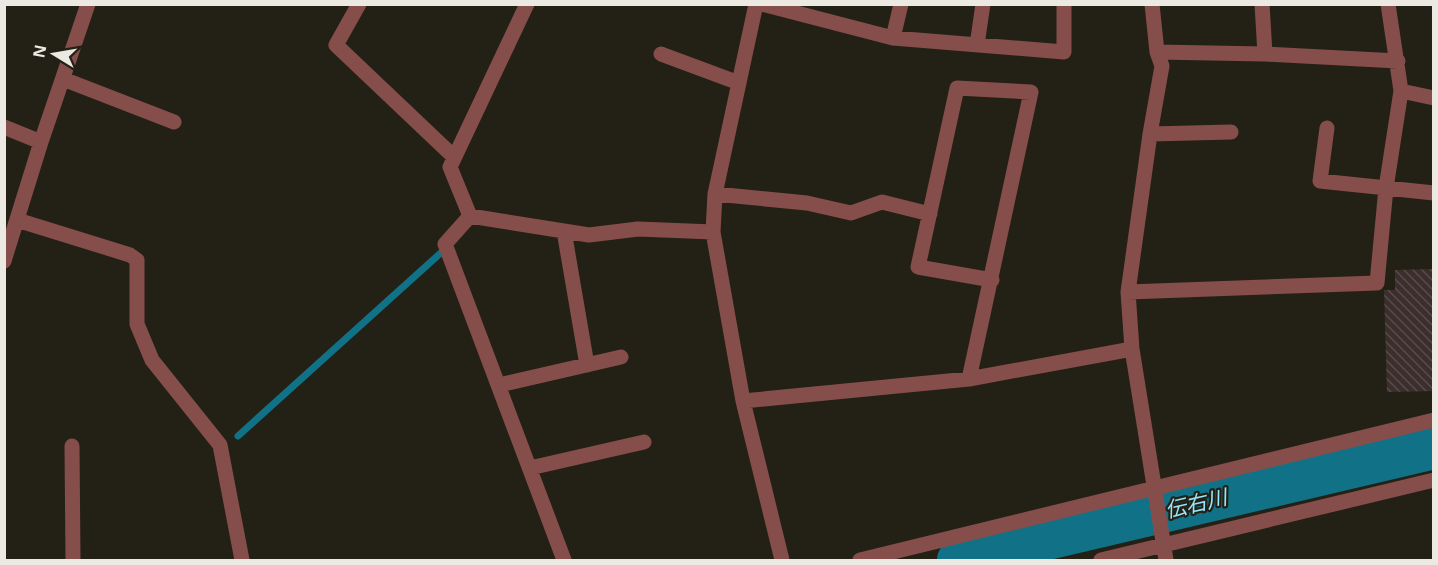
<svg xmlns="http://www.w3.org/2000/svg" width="1438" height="565" font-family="'Open Sans','Noto Sans JP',sans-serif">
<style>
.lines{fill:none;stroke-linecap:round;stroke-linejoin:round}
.stream{stroke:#117287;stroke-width:7}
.river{stroke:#117287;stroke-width:42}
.building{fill:url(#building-back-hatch)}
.minor{stroke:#864e4a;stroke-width:15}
.labels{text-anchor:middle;stroke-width:4.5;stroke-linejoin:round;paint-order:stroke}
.water-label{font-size:21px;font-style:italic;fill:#96e6fc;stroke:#232116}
</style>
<defs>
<pattern id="building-back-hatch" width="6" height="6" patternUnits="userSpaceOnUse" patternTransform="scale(1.5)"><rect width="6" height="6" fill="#3b2e2d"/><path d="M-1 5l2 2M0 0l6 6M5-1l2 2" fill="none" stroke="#584c4b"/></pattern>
</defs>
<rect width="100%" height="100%" fill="#232116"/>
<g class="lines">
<path class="stream" d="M 238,436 L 444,250"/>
<path class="river" d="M 958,560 L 1434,448"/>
</g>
<path class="building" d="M 1434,269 L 1434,391 L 1387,392 L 1384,290 L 1395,290 L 1395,270 Z"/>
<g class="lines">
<path class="minor" d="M 359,4 L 336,45 L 454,157
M 527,4 L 450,167 L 470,216 L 445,244 L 564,560
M 756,4 L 715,194 L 713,232 L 743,401 L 782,560
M 762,4 L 893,38 L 901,4
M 1152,4 L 1157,52 L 1162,66 L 1150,134 L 1128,292 L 1132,349 L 1166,560
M 1262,4 L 1265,54
M 893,38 L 1064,52 L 1064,4
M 977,45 L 983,4
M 1157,52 L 1265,54 L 1398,61
M 661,54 L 739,83
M 63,79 L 174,122
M 1401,91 L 1434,98
M 4,127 L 41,142
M 1327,128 L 1320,181 L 1434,193
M 1150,134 L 1231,132
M 715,194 L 807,203 L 851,213 L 882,202 L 930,214
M 470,216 L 589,235 L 638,229 L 713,232
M 17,220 L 130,255 L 137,260 L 137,324 L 152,360 L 220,445 L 242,560
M 564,231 L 587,365
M 4,261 L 41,142 L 88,4
M 1128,292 L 1377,283 L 1386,188 L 1401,91 L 1388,4
M 969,379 L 1031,92 L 957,88 L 918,267 L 992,280
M 499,385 L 621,357
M 743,401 L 969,379 L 1132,349
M 72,446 L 73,560
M 530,468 L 644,442
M 860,560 L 1434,420
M 1101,560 L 1434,480"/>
</g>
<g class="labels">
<g class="water-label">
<text transform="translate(1196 504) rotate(-13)" y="7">伝右川</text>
</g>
</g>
<rect width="1438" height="565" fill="none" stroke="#ebe9e2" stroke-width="12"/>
<g transform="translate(54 54) rotate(281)" stroke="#232116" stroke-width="4.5" paint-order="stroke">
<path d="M0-4.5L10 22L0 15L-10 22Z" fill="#ebe9e2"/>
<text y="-9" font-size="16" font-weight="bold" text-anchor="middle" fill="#ebe9e2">N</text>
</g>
</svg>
